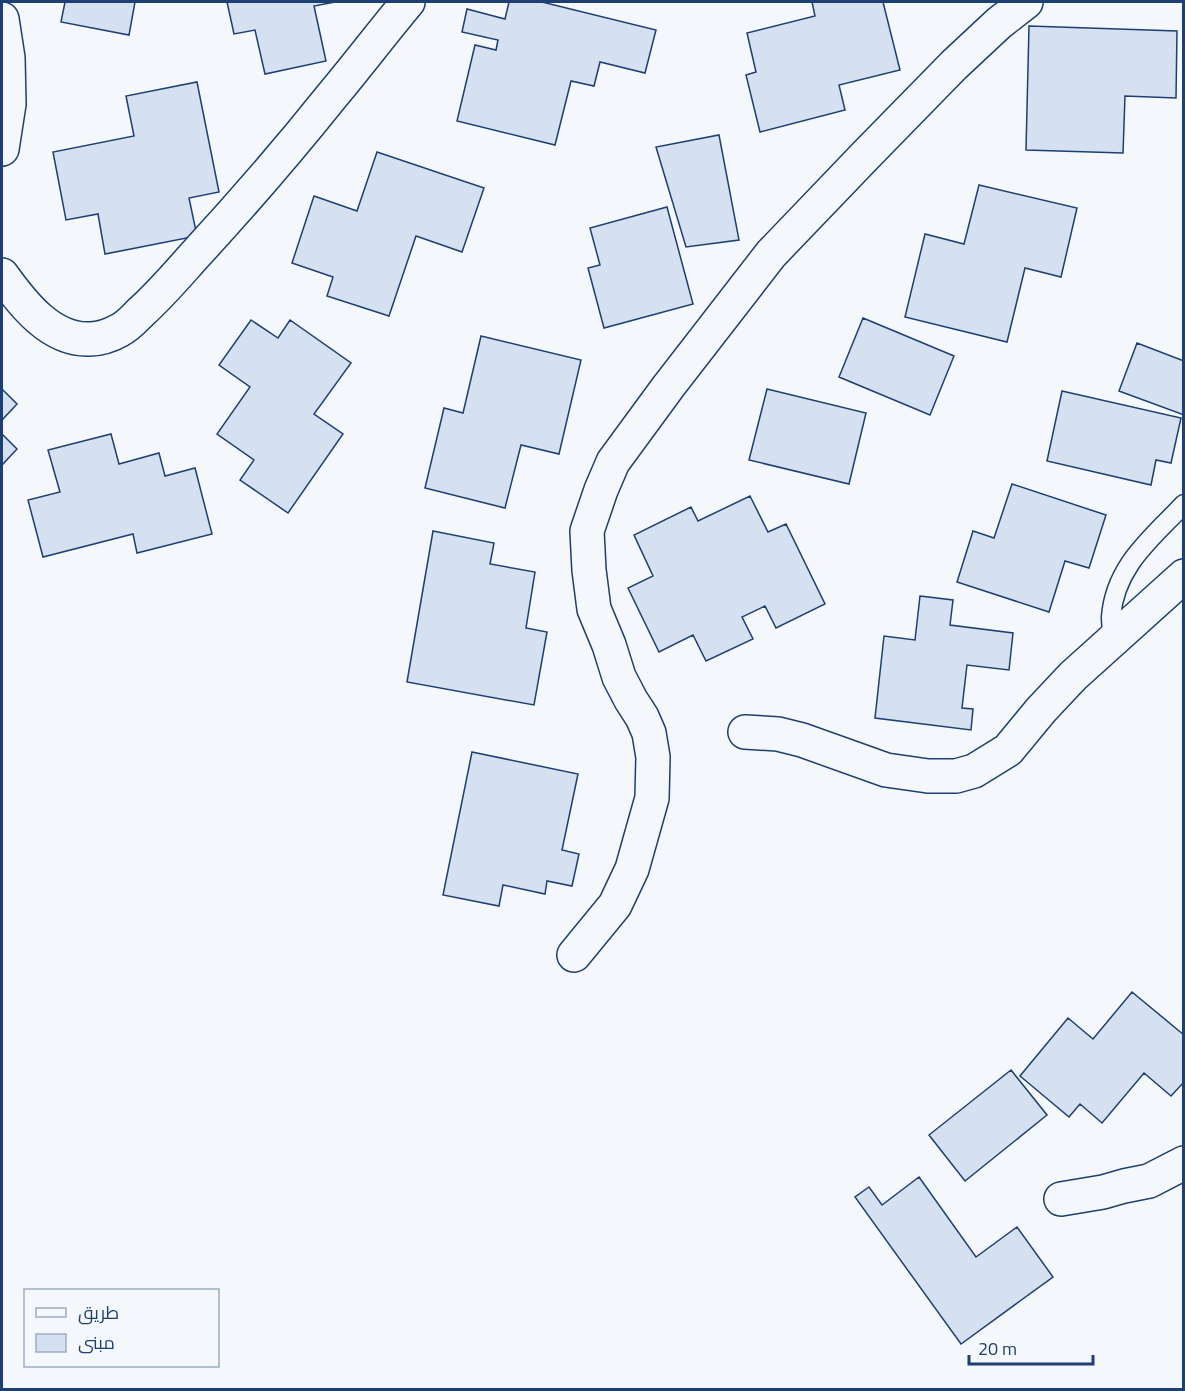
<svg xmlns="http://www.w3.org/2000/svg" width="1185" height="1391" font-family="'Titillium Web',Cairo,sans-serif">
<style>
.building{fill:#d5e0f0;stroke:#1d3f73;stroke-width:1.5}
.lines{fill:none;stroke-linecap:round;stroke-linejoin:round}
.lane-casing{stroke:#1d3f73;stroke-width:21}
.street-casing{stroke:#1d3f73;stroke-width:36}
.lane{stroke:#f4f7fb;stroke-width:18}
.street{stroke:#f4f7fb;stroke-width:33}
</style>
<rect width="100%" height="100%" fill="#f4f7fb"/>
<path class="building" d="M 65,2 L 135,2 L 129,35 L 61,22 Z
M 227,2 L 335,2 L 314,6 L 326,61 L 265,74 L 255,30 L 234,34 Z
M 509,2 L 542,2 L 656,30 L 645,73 L 600,62 L 594,86 L 571,81 L 555,145 L 457,121 L 475,45 L 496,50 L 498,40 L 462,32 L 467,9 L 505,19 Z
M 812,2 L 883,2 L 900,70 L 839,85 L 845,110 L 760,132 L 746,75 L 756,72 L 747,33 L 815,16 Z
M 1029,26 L 1177,31 L 1176,98 L 1125,96 L 1123,153 L 1026,150 Z
M 197,82 L 219,192 L 189,198 L 197,236 L 105,254 L 98,214 L 66,220 L 53,152 L 134,136 L 126,96 Z
M 719,135 L 739,240 L 686,247 L 656,147 Z
M 377,152 L 484,188 L 462,252 L 416,236 L 389,316 L 327,296 L 333,277 L 292,263 L 314,196 L 357,211 Z
M 979,185 L 1077,208 L 1061,277 L 1025,268 L 1007,342 L 905,317 L 925,234 L 964,244 Z
M 667,207 L 693,304 L 604,328 L 588,268 L 600,265 L 590,228 Z
M 863,318 L 954,356 L 930,415 L 839,377 Z
M 251,320 L 278,338 L 290,320 L 351,363 L 314,414 L 343,434 L 288,513 L 240,480 L 254,460 L 217,434 L 250,387 L 219,365 Z
M 481,336 L 581,360 L 559,454 L 521,445 L 505,508 L 425,488 L 444,408 L 463,413 Z
M 1137,343 L 1184,361 L 1184,415 L 1119,391 Z
M 2,389 L 17,404 L 2,420 Z
M 767,389 L 866,413 L 849,484 L 749,460 Z
M 1062,391 L 1181,418 L 1171,463 L 1156,460 L 1151,485 L 1047,461 Z
M 2,434 L 17,449 L 2,465 Z
M 111,434 L 119,464 L 159,453 L 165,476 L 195,468 L 212,534 L 137,553 L 133,534 L 43,557 L 28,500 L 60,492 L 48,450 Z
M 1012,484 L 1106,515 L 1089,568 L 1065,561 L 1049,612 L 957,582 L 973,531 L 994,538 Z
M 750,496 L 768,532 L 786,524 L 825,604 L 776,628 L 765,606 L 742,617 L 753,639 L 706,661 L 693,635 L 659,652 L 628,588 L 653,576 L 634,535 L 691,507 L 698,521 Z
M 433,531 L 494,543 L 490,564 L 535,572 L 526,628 L 547,632 L 534,705 L 407,682 Z
M 920,596 L 953,600 L 950,625 L 1013,633 L 1009,670 L 967,665 L 962,708 L 973,709 L 971,730 L 875,718 L 884,636 L 915,640 Z
M 472,752 L 578,774 L 562,850 L 579,854 L 572,886 L 547,881 L 545,894 L 503,885 L 499,906 L 443,895 Z
M 1132,992 L 1184,1035 L 1184,1082 L 1171,1096 L 1144,1073 L 1102,1123 L 1080,1104 L 1069,1117 L 1020,1076 L 1068,1018 L 1093,1039 Z
M 1011,1070 L 1047,1115 L 965,1181 L 929,1135 Z
M 919,1177 L 976,1257 L 1017,1227 L 1053,1277 L 961,1344 L 855,1197 L 869,1187 L 882,1205 Z"/>
<g class="lines">
<defs>
<path id="lane" d="M 1113,640 C 1112,632 1111,624 1111,617 C 1115,566 1151,539 1184,504"/>
<path id="street" d="M 2,19 L 8,58 L 9,104 L 2,149
M 2,275 C 22,303 51,341 90,339 C 100,339 111,335 120,330 C 128,326 135,318 141,312 C 160,295 177,275 194,256 C 241,205 287,152 331,97 C 357,66 382,33 408,2
M 745,732 L 778,734 L 802,740 L 886,770 L 928,776 L 956,776 L 974,771 L 1008,750 L 1041,710 L 1073,676 L 1184,576
M 574,955 L 615,905 L 632,869 L 652,798 L 653,757 L 649,733 L 642,717 L 631,700 L 619,677 L 609,645 L 594,609 L 589,570 L 587,531 L 601,490 L 613,462 L 668,387 L 771,254 L 865,156 L 954,65 L 999,23 L 1026,2
M 1061,1199 L 1103,1192 L 1124,1186 L 1149,1181 L 1184,1163"/>
</defs>
<use href="#lane" class="lane-casing"/>
<use href="#street" class="street-casing"/>
<use href="#lane" class="lane"/>
<use href="#street" class="street"/>
</g>
<rect width="1185" height="1391" fill="none" stroke="#1d3f73" stroke-width="6"/>
<rect x="24" y="1289" width="195" height="78" fill="#f4f7fb" stroke="#9eadc5" stroke-width="1.5"/>
<rect x="36" y="1308" width="30" height="9" fill="#f4f7fb" stroke="#9eadc5" stroke-width="1.5"/>
<text x="78" y="1319" font-size="18" fill="#1d3f73">طريق</text>
<rect x="36" y="1334" width="30" height="18" fill="#d5e0f0" stroke="#9eadc5" stroke-width="1.5"/>
<text x="78" y="1349" font-size="18" fill="#1d3f73">مبنى</text>
<path d="M969 1355v9h124v-9" fill="none" stroke="#1d3f73" stroke-width="3"/>
<text x="978" y="1355" font-size="18" fill="#1d3f73" stroke="#f4f7fb" stroke-width="4.5" paint-order="stroke">20 m</text>
</svg>
